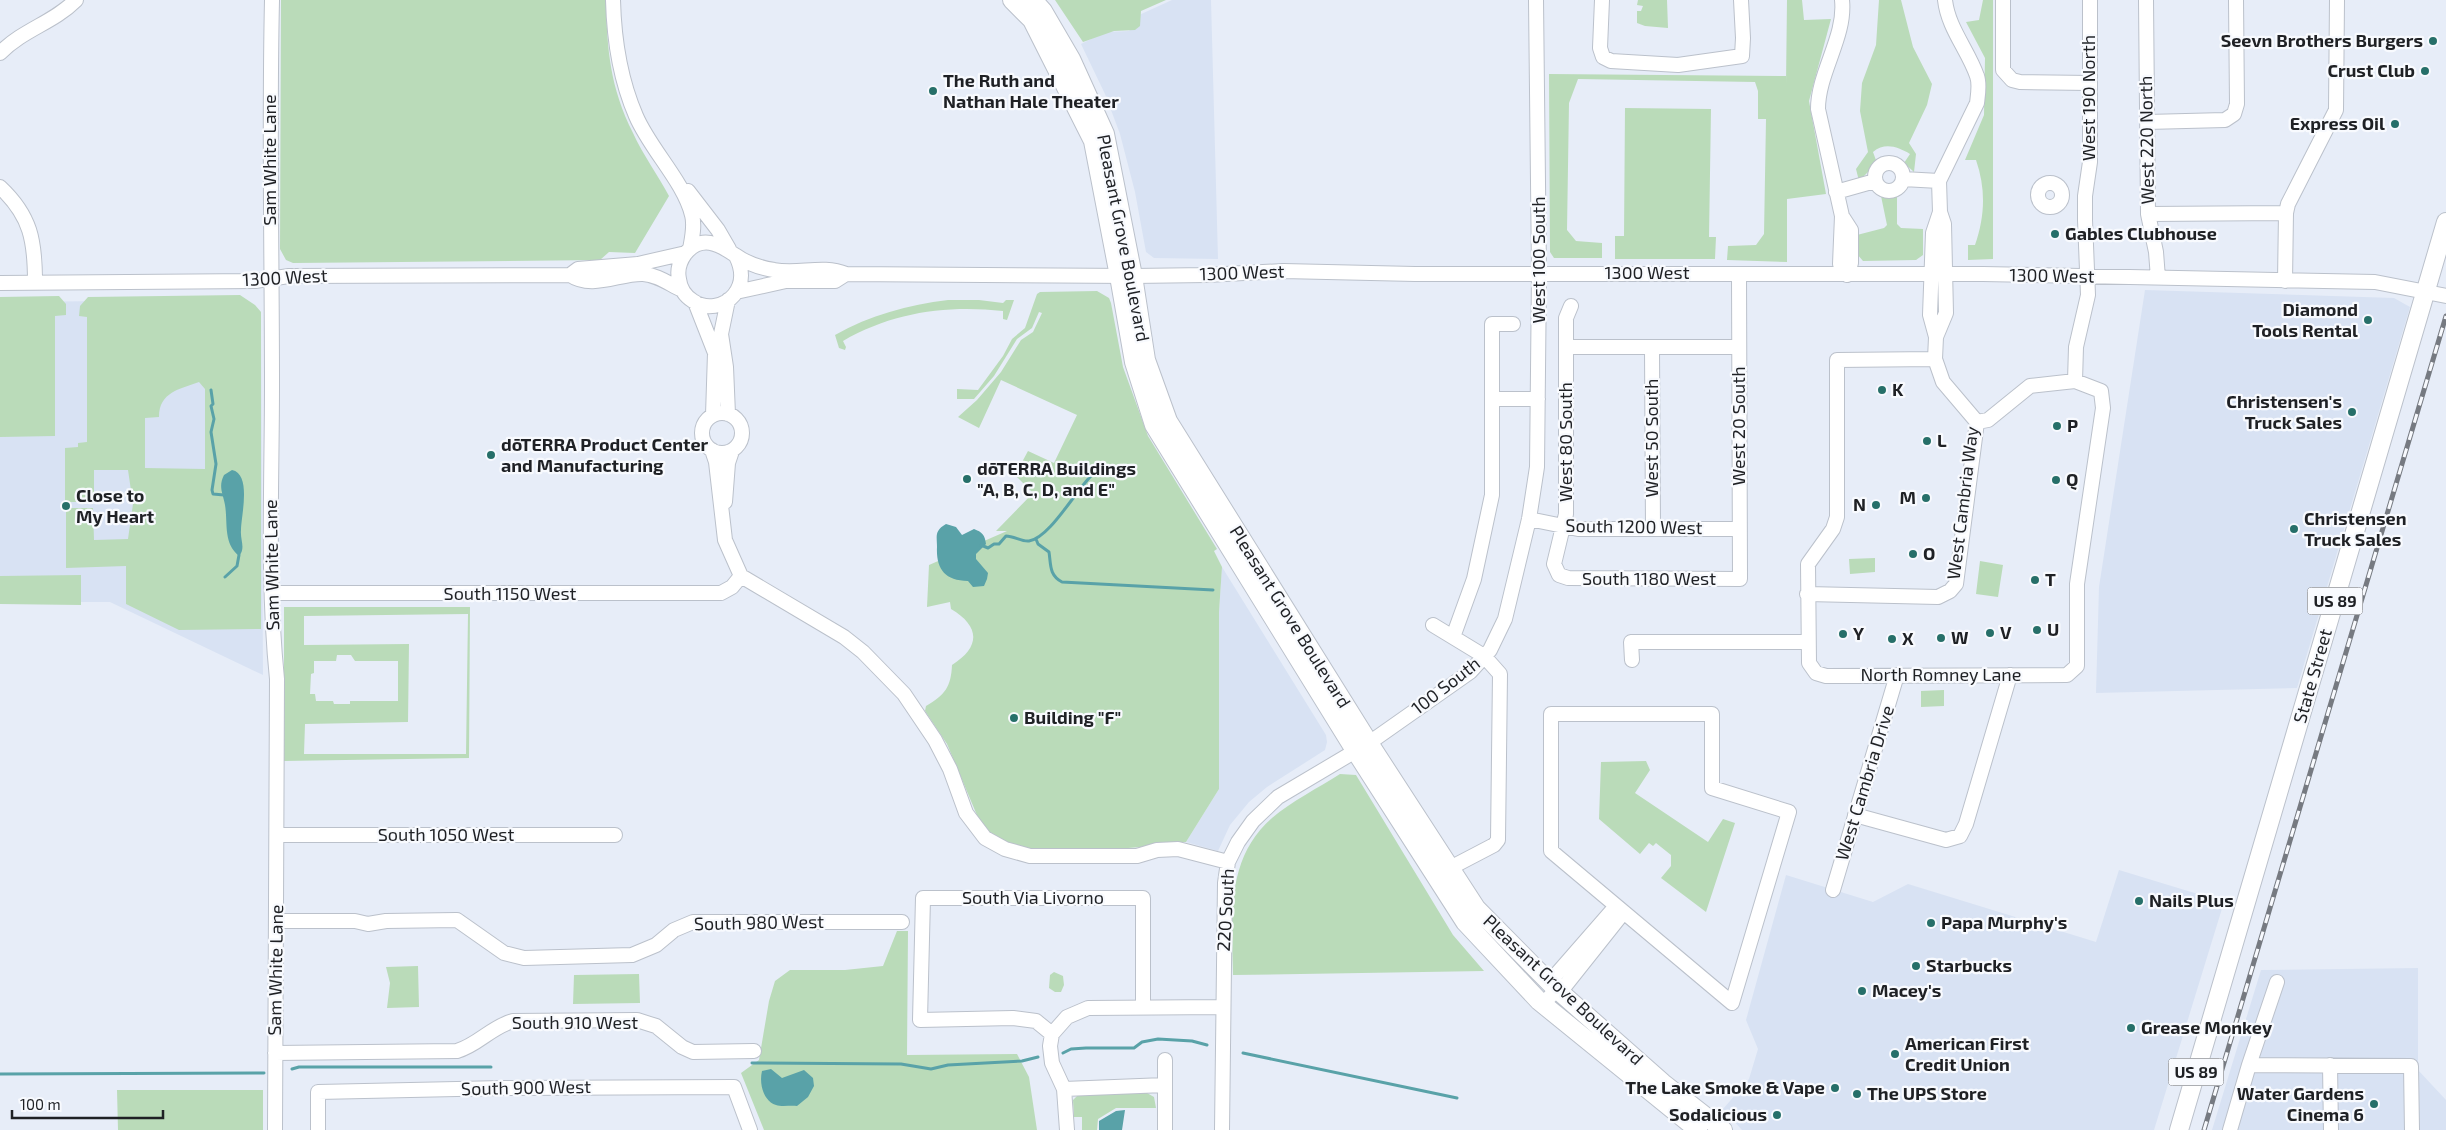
<svg xmlns="http://www.w3.org/2000/svg" width="2446" height="1130" font-family="'Exo 2',sans-serif">
<style>
.built{fill:#d8e2f3}
.green{fill:#badbb9;fill-rule:evenodd}
.water{fill:#59a2a8}
.lines{fill:none;stroke-linecap:round;stroke-linejoin:round}
.stream{stroke:#59a2a8;stroke-width:3}
.minor-casing{stroke:#bbc1cb;stroke-width:16}
.major-casing{stroke:#bbc1cb;stroke-width:20}
.minor{stroke:#fff;stroke-width:14}
.major{stroke:#fff;stroke-width:18}
.rail-casing{stroke:#767a81;stroke-width:5}
.rail{stroke:#f8fafe;stroke-width:3;stroke-dasharray:9;stroke-linecap:butt}
.poi-dot{fill:#266f69;stroke:#f8fafe;stroke-width:2}
.labels{text-anchor:middle;stroke-width:4.5;stroke-linejoin:round;paint-order:stroke}
.shield{fill:#f8fafe;stroke:#606266;stroke-width:1}
.shield-label{font-size:16px;font-weight:bold;fill:#1f2125}
.poi-label{font-size:18px;font-weight:bold;fill:#1f2125;stroke:#f8fafe;text-anchor:start}
.street-label{font-size:18px;fill:#1f2125;stroke:#f8fafe}
</style>
<rect width="100%" height="100%" fill="#e7edf8"/>
<path class="built" d="M 1172,0 L 1211,0 L 1218,259 L 1154,258 L 1146,252 L 1135,192 L 1120,134 L 1105,94 L 1081,44 L 1105,32 L 1129,31 L 1139,15 Z
M 2145,290 L 2394,298 L 2410,307 L 2297,688 L 2096,693 L 2099,587 Z
M 224,300 L 261,312 L 263,675 L 110,602 L 0,602 L 0,302 Z
M 1222,567 L 1326,735 L 1327,742 L 1325,750 L 1267,787 L 1249,802 L 1230,825 L 1218,851 L 1186,842 L 1219,789 L 1219,612 Z
M 2119,870 L 2224,902 L 2154,1130 L 1742,1130 L 1723,1109 L 1749,1079 L 1758,1049 L 1746,1020 L 1786,875 L 1873,902 L 1908,884 L 2096,942 Z
M 2418,968 L 2418,1070 L 2446,1100 L 2446,1130 L 2212,1130 L 2261,970 Z"/>
<path class="green" d="M 281,0 L 606,0 C 607,50 610,87 633,133 C 643,155 658,175 669,196 L 635,253 L 609,252 L 600,260 L 293,263 L 286,260 L 280,249 Z
M 1055,0 L 1166,0 L 1141,11 L 1140,26 L 1135,30 L 1114,31 L 1083,42 Z
M 1638,0 L 1667,0 L 1668,28 L 1645,26 L 1637,23 L 1637,11 L 1641,11 L 1643,6 L 1637,5 Z
M 1787,0 L 1802,0 L 1804,20 L 1831,19 L 1809,101 L 1826,194 L 1787,199 L 1787,262 L 1727,260 L 1728,246 L 1756,245 L 1764,234 L 1766,119 L 1758,119 L 1758,91 L 1755,82 L 1578,79 L 1569,103 L 1567,230 L 1576,241 L 1602,243 L 1602,258 L 1554,258 L 1550,252 L 1549,74 L 1786,76 L 1786,84 Z
M 1879,0 L 1901,0 L 1913,47 L 1932,84 L 1927,105 L 1909,143 L 1916,154 L 1914,172 L 1904,163 L 1910,154 C 1898,147 1885,142 1873,152 L 1877,163 L 1859,181 L 1856,169 L 1868,152 L 1860,111 L 1862,83 L 1876,45 Z
M 1983,0 L 1993,0 L 1993,259 L 1968,260 L 1968,245 L 1975,245 C 1985,216 1986,189 1976,160 L 1965,160 L 1984,115 L 1985,58 L 1966,22 L 1979,20 Z
M 1625,108 L 1711,109 L 1709,237 L 1716,237 L 1715,259 L 1615,259 L 1615,236 L 1624,236 Z
M 1881,196 L 1897,196 L 1897,224 L 1901,228 L 1923,229 L 1923,255 L 1916,260 L 1863,261 L 1857,254 L 1857,235 L 1884,228 L 1887,225 Z
M 1097,291 L 1109,298 L 1111,303 L 1123,367 L 1148,436 L 1217,549 L 1214,551 L 1222,567 L 1219,612 L 1219,789 L 1186,842 L 1159,842 L 1141,847 L 1090,851 L 1026,850 L 993,836 L 979,820 L 947,744 L 925,711 L 926,706 C 945,695 951,687 952,665 C 981,647 980,626 951,609 L 950,602 L 927,607 L 929,565 L 1007,531 L 996,531 L 1033,493 L 1015,475 L 1028,451 L 1054,463 L 1077,415 L 1001,380 L 979,428 L 958,417 L 977,400 L 1001,372 L 1021,340 L 1033,332 L 1042,313 L 1039,312 L 1032,328 L 1017,339 L 994,376 L 974,399 L 957,399 L 957,389 L 978,390 L 1003,356 L 1012,339 L 1025,328 L 1037,294 L 1040,292 Z
M 240,295 L 255,305 L 261,312 L 261,629 L 179,630 L 126,604 L 126,566 L 66,568 L 66,508 L 93,508 L 94,540 L 128,539 L 133,504 L 128,470 L 94,470 L 94,502 L 65,502 L 65,448 L 78,447 L 78,443 L 87,442 L 87,317 L 79,316 L 80,306 L 88,297 ZM 199,382 L 205,389 L 205,469 L 145,468 L 145,418 L 159,417 C 159,392 180,389 199,382 Z
M 59,296 L 66,304 L 66,315 L 55,316 L 55,436 L 0,437 L 0,297 Z
M 948,300 L 979,300 L 1003,303 L 1006,300 L 1014,300 L 1007,320 L 1003,319 L 1003,311 C 947,305 893,312 843,341 L 846,347 L 845,350 L 839,348 L 835,335 C 870,315 908,305 948,300 Z
M 1875,558 L 1875,572 L 1850,574 L 1849,559 Z
M 1980,561 L 2003,565 L 1998,597 L 1976,594 Z
M 81,575 L 81,605 L 0,604 L 0,576 Z
M 284,607 L 470,607 L 469,758 L 284,761 ZM 468,614 L 466,754 L 304,754 L 305,724 L 408,722 L 409,644 L 304,645 L 304,616 ZM 337,655 L 351,655 L 355,661 L 398,661 L 398,701 L 350,701 L 350,704 L 334,704 L 333,701 L 316,701 L 315,694 L 310,694 L 311,674 L 314,673 L 314,661 L 336,661 Z
M 1944,690 L 1944,706 L 1921,707 L 1921,691 Z
M 1646,761 L 1650,770 L 1635,793 L 1708,842 L 1723,819 L 1735,823 L 1706,912 L 1661,878 L 1671,866 L 1671,855 L 1656,843 L 1653,846 L 1649,843 L 1640,854 L 1599,819 L 1601,762 Z
M 1340,774 L 1356,775 L 1453,935 L 1484,971 L 1233,975 C 1232,919 1225,859 1272,818 C 1292,801 1318,788 1340,774 Z
M 897,931 L 908,931 L 907,1055 L 1017,1054 L 1029,1077 L 1037,1130 L 764,1130 L 741,1073 L 759,1060 L 769,1001 L 775,981 L 790,970 L 845,970 L 883,966 Z
M 418,966 L 419,1007 L 387,1008 L 390,983 L 386,967 Z
M 1054,972 L 1063,976 L 1064,985 L 1061,992 L 1055,992 L 1049,988 L 1050,975 Z
M 639,974 L 640,1003 L 573,1004 L 574,975 Z
M 117,1090 L 263,1090 L 263,1130 L 118,1130 Z
M 1139,1092 L 1147,1093 L 1154,1097 L 1156,1108 L 1116,1108 L 1098,1119 L 1097,1130 L 1082,1130 L 1082,1117 L 1074,1117 L 1073,1100 L 1078,1095 Z"/>
<path class="water" d="M 232,470 C 252,474 241,516 241,530 C 240,540 246,548 239,556 C 223,543 228,523 225,505 C 223,493 218,487 224,475 Z
M 946,524 L 956,527 L 962,535 L 974,529 C 982,532 985,535 986,544 L 976,554 L 976,559 L 988,573 L 987,579 L 984,586 L 973,587 L 968,581 C 944,581 936,568 937,547 C 937,536 934,531 946,524 Z
M 771,1069 L 782,1078 L 804,1070 L 813,1078 L 814,1086 L 808,1097 L 797,1106 C 791,1105 782,1107 776,1105 C 763,1101 759,1083 762,1071 Z
M 1125,1110 L 1122,1130 L 1099,1130 L 1099,1121 L 1116,1111 Z"/>
<g class="lines">
<path class="stream" d="M 211,390 L 213,404 L 211,406 L 214,419 L 211,432 L 216,464 L 212,490 L 213,494 L 224,495
M 1036,539 L 1038,544 L 1049,552 C 1051,565 1049,575 1062,582 L 1213,590
M 981,545 L 988,548 L 994,544 L 999,544 L 1006,536 C 1014,536 1022,542 1029,541 C 1051,538 1079,484 1097,470
M 225,577 L 237,566 L 239,555
M 1063,1053 L 1071,1049 L 1086,1048 L 1134,1048 L 1142,1042 L 1158,1039 L 1192,1041 L 1207,1045
M 1243,1053 L 1457,1098
M 752,1063 L 901,1064 L 931,1069 L 948,1065 L 1022,1061 L 1038,1057
M 292,1069 L 299,1067 L 491,1067
M 0,1074 L 264,1073"/>
<defs>
<path id="minor" d="M 272,0 C 269,128 272,257 272,385 C 272,483 267,582 277,679 L 275,1130
M 613,0 C 614,40 620,79 636,116 C 650,149 684,182 692,215 C 695,226 692,238 690,249
M 1602,0 L 1600,48 L 1603,57 L 1611,61 L 1678,65 L 1742,56 L 1743,38 L 1741,0
M 1842,0 C 1846,37 1818,72 1818,109 L 1842,216 L 1851,230 L 1851,263 L 1847,275
M 2003,0 L 2003,70 L 2012,80 L 2020,82 L 2090,83
M 2146,0 L 2148,214 L 2156,252 L 2158,278
M 0,53 C 24,29 53,23 76,0
M 2147,122 L 2225,120 L 2234,114 L 2237,104 L 2236,0
M1875 177a14 14 0 1 1 28 0a14 14 0 1 1-28 0Z
M 1903,179 L 1939,181
M2038 195a12 12 0 1 1 24 0a12 12 0 1 1-24 0Z
M 0,187 C 31,216 35,241 35,282
M 688,191 L 718,230 L 729,249
M 1836,192 L 1875,181
M 2148,214 L 2286,213
M 1842,216 L 1840,264 L 1847,275
M 736,256 C 742,268 744,283 734,295 C 724,307 706,310 693,301 C 685,296 680,288 679,279 C 677,270 680,261 685,254 C 701,234 719,244 735,255 C 746,263 762,268 774,270 C 799,275 822,264 846,274 L 1133,276 L 1207,275 L 1283,271 L 1415,274 L 1983,274 L 2375,282 L 2446,296
M 570,275 L 578,269 L 638,264 L 686,253
M 2285,281 L 2286,213 L 2288,204 L 2336,110 L 2337,0
M 0,283 L 255,281 L 289,276 L 570,275 C 592,290 620,273 643,274 C 658,275 669,284 682,290
M 736,292 L 786,281 L 835,281 L 846,274
M 695,302 L 715,353 L 713,415
M 1571,306 L 1566,318 L 1566,514 L 1554,564 L 1559,575 L 1568,578 L 1740,579 L 1739,274
M 1936,337 L 1946,313 L 1944,224 L 1940,212
M 1566,347 L 1739,347
M 1652,348 L 1653,529
M 1935,359 L 1837,360 L 1837,517 L 1833,529 L 1808,564 L 1809,663 L 1816,673 L 1826,676 L 2067,675 L 2077,666 L 2077,584 L 2103,408 L 2101,391 L 2075,381 L 2030,386 L 1988,420 L 1977,422
M 2075,381 L 2076,347 L 2088,295 L 2085,220 L 2085,196 L 2090,162 L 2090,0
M 1492,399 L 1538,399
M702 433a20 20 0 1 1 40 0a20 20 0 1 1-40 0Z
M 728,414 L 726,367 L 721,334 L 728,300
M 712,450 L 716,462 L 725,540 L 741,576 L 844,637 L 863,652 L 904,694 L 935,740 L 950,769 L 966,813 L 985,838 L 1005,849 L 1030,856 L 1137,856 L 1157,850 L 1178,849 L 1228,862
M 725,502 L 728,463 L 732,451
M 1529,519 L 1578,529 L 1739,529
M 272,593 L 721,593 L 732,587 L 741,576
M 1807,594 L 1938,597 L 1950,591 L 1956,584 L 1977,422 L 1943,382 L 1935,359 L 1936,337 L 1930,315 L 1933,233 L 1940,212 L 1939,181 L 1977,103 C 1978,95 1980,84 1977,76 C 1968,50 1948,28 1945,0
M 1433,625 L 1484,656 L 1500,674 L 1498,840 L 1494,845 L 1450,868
M 1453,637 L 1474,579 L 1492,495 L 1492,324 L 1513,324
M 1632,660 L 1631,642 L 1807,642
M 1551,714 L 1712,714 L 1712,788 L 1789,812 L 1732,1003 L 1551,851 Z
M 1855,815 L 1946,840 L 1960,836 L 1966,824 L 2010,675
M 277,835 L 615,835
M 1833,890 L 1897,675
M 277,921 L 355,921 L 368,924 L 386,921 L 457,920 L 504,953 L 524,958 L 632,955 L 656,945 L 674,930 L 693,922 L 902,922
M 1557,989 L 1554,977 L 1616,906
M 1543,1004 L 1557,989 L 1565,986 L 1623,913
M 1052,1034 L 1036,1021 L 1013,1018 L 920,1020 L 923,898 L 1143,898 L 1143,1006
M 1052,1034 L 1067,1017 L 1088,1008 L 1223,1007
M 1052,1034 L 1050,1046 L 1052,1063 L 1064,1089 L 1067,1130
M 275,1053 L 457,1051 C 478,1045 491,1027 513,1021 L 637,1020 L 656,1026 L 682,1047 L 693,1052 L 754,1051
M 1165,1060 L 1165,1130
M 2249,1065 L 2411,1066 L 2412,1130
M 2330,1065 L 2331,1130
M 1064,1089 L 1165,1085
M 318,1130 L 318,1092 L 503,1088 L 734,1087 L 750,1130
M 1222,1130 L 1225,883 L 1228,862 L 1238,842 L 1253,821 L 1278,797 L 1369,743 L 1470,672 L 1490,650 L 1505,619 L 1529,519 L 1537,467 L 1539,273 L 1536,0
M 2230,1130 L 2249,1065 L 2277,982"/>
<path id="major" d="M 1012,0 L 1032,20 L 1093,141 L 1119,276 L 1134,362 L 1154,425 L 1356,752 L 1465,922 L 1539,1001 L 1698,1130
M 1033,0 L 1043,11 L 1071,59 L 1105,134 L 1133,276 L 1146,360 L 1168,421 L 1369,743 L 1476,908 L 1552,985 L 1663,1083 L 1723,1130
M 2179,1130 L 2446,222"/>
</defs>
<use href="#minor" class="minor-casing"/>
<use href="#major" class="major-casing"/>
<use href="#minor" class="minor"/>
<use href="#major" class="major"/>
<defs>
<path id="rail" d="M 2204,1130 L 2446,316"/>
</defs>
<use href="#rail" class="rail-casing"/>
<use href="#rail" class="rail"/>
</g>
<g class="poi-dot">
<circle cx="2433" cy="41" r="5"/>
<circle cx="2425" cy="71" r="5"/>
<circle cx="933" cy="91" r="5"/>
<circle cx="2395" cy="124" r="5"/>
<circle cx="2055" cy="234" r="5"/>
<circle cx="2368" cy="320" r="5"/>
<circle cx="1882" cy="390" r="5"/>
<circle cx="2352" cy="412" r="5"/>
<circle cx="2057" cy="426" r="5"/>
<circle cx="1927" cy="441" r="5"/>
<circle cx="491" cy="455" r="5"/>
<circle cx="967" cy="479" r="5"/>
<circle cx="2056" cy="480" r="5"/>
<circle cx="1926" cy="498" r="5"/>
<circle cx="1876" cy="505" r="5"/>
<circle cx="66" cy="506" r="5"/>
<circle cx="2294" cy="529" r="5"/>
<circle cx="1913" cy="554" r="5"/>
<circle cx="2035" cy="580" r="5"/>
<circle cx="2037" cy="630" r="5"/>
<circle cx="1990" cy="633" r="5"/>
<circle cx="1843" cy="634" r="5"/>
<circle cx="1941" cy="638" r="5"/>
<circle cx="1892" cy="639" r="5"/>
<circle cx="1014" cy="718" r="5"/>
<circle cx="2139" cy="901" r="5"/>
<circle cx="1931" cy="923" r="5"/>
<circle cx="1916" cy="966" r="5"/>
<circle cx="1862" cy="991" r="5"/>
<circle cx="2131" cy="1028" r="5"/>
<circle cx="1895" cy="1054" r="5"/>
<circle cx="1835" cy="1088" r="5"/>
<circle cx="1857" cy="1094" r="5"/>
<circle cx="2374" cy="1104" r="5"/>
<circle cx="1777" cy="1115" r="5"/>
</g>
<g class="labels">
<g class="shield">
<rect x="2307.5" y="587.5" width="55" height="27" rx="4"/>
<rect x="2168.5" y="1058.5" width="55" height="27" rx="4"/>
</g>
<g class="shield-label">
<text x="2335" y="607">US 89</text>
<text x="2196" y="1078">US 89</text>
</g>
<g class="poi-label">
<text x="2423" y="47" text-anchor="end">Seevn Brothers Burgers</text>
<text x="2415" y="77" text-anchor="end">Crust Club</text>
<text x="943" y="87">The Ruth and<tspan x="943" dy="21">Nathan Hale Theater</tspan></text>
<text x="2385" y="130" text-anchor="end">Express Oil</text>
<text x="2065" y="240">Gables Clubhouse</text>
<text x="2358" y="316" text-anchor="end">Diamond<tspan x="2358" dy="21">Tools Rental</tspan></text>
<text x="1892" y="396">K</text>
<text x="2342" y="408" text-anchor="end">Christensen's<tspan x="2342" dy="21">Truck Sales</tspan></text>
<text x="2067" y="432">P</text>
<text x="1937" y="447">L</text>
<text x="501" y="451">dōTERRA Product Center<tspan x="501" dy="21">and Manufacturing</tspan></text>
<text x="977" y="475">dōTERRA Buildings<tspan x="977" dy="21">"A, B, C, D, and E"</tspan></text>
<text x="2066" y="486">Q</text>
<text x="76" y="502">Close to<tspan x="76" dy="21">My Heart</tspan></text>
<text x="1916" y="504" text-anchor="end">M</text>
<text x="1866" y="511" text-anchor="end">N</text>
<text x="2304" y="525">Christensen<tspan x="2304" dy="21">Truck Sales</tspan></text>
<text x="1923" y="560">O</text>
<text x="2045" y="586">T</text>
<text x="2047" y="636">U</text>
<text x="2000" y="639">V</text>
<text x="1853" y="640">Y</text>
<text x="1951" y="644">W</text>
<text x="1902" y="645">X</text>
<text x="1024" y="724">Building "F"</text>
<text x="2149" y="907">Nails Plus</text>
<text x="1941" y="929">Papa Murphy's</text>
<text x="1926" y="972">Starbucks</text>
<text x="1872" y="997">Macey's</text>
<text x="2141" y="1034">Grease Monkey</text>
<text x="1905" y="1050">American First<tspan x="1905" dy="21">Credit Union</tspan></text>
<text x="1825" y="1094" text-anchor="end">The Lake Smoke &amp; Vape</text>
<text x="1867" y="1100">The UPS Store</text>
<text x="2364" y="1100" text-anchor="end">Water Gardens<tspan x="2364" dy="21">Cinema 6</tspan></text>
<text x="1767" y="1121" text-anchor="end">Sodalicious</text>
</g>
<g class="street-label">
<text transform="translate(2089 98) rotate(-90)" y="6">West 190 North</text>
<text transform="translate(2147 140) rotate(-91)" y="6">West 220 North</text>
<text transform="translate(270 160) rotate(-90)" y="6">Sam White Lane</text>
<text transform="translate(1123 238) rotate(79)" y="6">Pleasant Grove Boulevard</text>
<text transform="translate(1539 260) rotate(-90)" y="6">West 100 South</text>
<text transform="translate(1242 273) rotate(-2)" y="6">1300 West</text>
<text x="1647" y="279">1300 West</text>
<text transform="translate(2052 276) rotate(1)" y="6">1300 West</text>
<text transform="translate(285 278) rotate(-3)" y="6">1300 West</text>
<text transform="translate(1739 426) rotate(-90)" y="6">West 20 South</text>
<text transform="translate(1652 438) rotate(-90)" y="6">West 50 South</text>
<text transform="translate(1566 442) rotate(-90)" y="6">West 80 South</text>
<text transform="translate(1963 503) rotate(-83)" y="6">West Cambria Way</text>
<text transform="translate(1634 527) rotate(1)" y="6">South 1200 West</text>
<text transform="translate(272 565) rotate(-91)" y="6">Sam White Lane</text>
<text x="1649" y="585">South 1180 West</text>
<text x="510" y="600">South 1150 West</text>
<text transform="translate(1290 617) rotate(58)" y="6">Pleasant Grove Boulevard</text>
<text x="1941" y="681">North Romney Lane</text>
<text transform="translate(2313 676) rotate(-74)" y="6">State Street</text>
<text transform="translate(1446 686) rotate(-38)" y="6">100 South</text>
<text transform="translate(1865 783) rotate(-73)" y="6">West Cambria Drive</text>
<text x="446" y="841">South 1050 West</text>
<text x="1033" y="904">South Via Livorno</text>
<text transform="translate(1226 910) rotate(-87)" y="6">220 South</text>
<text transform="translate(759 923) rotate(-1)" y="6">South 980 West</text>
<text transform="translate(276 970) rotate(-89)" y="6">Sam White Lane</text>
<text transform="translate(1563 990) rotate(43)" y="6">Pleasant Grove Boulevard</text>
<text x="575" y="1029">South 910 West</text>
<text transform="translate(526 1088) rotate(-1)" y="6">South 900 West</text>
</g>
</g>
<path d="M12 1110v8h151v-8" fill="none" stroke="#1f2125" stroke-width="2.5"/>
<text x="20" y="1110" font-size="15" fill="#1f2125" stroke="#f8fafe" stroke-width="4" paint-order="stroke">100 m</text>
</svg>
